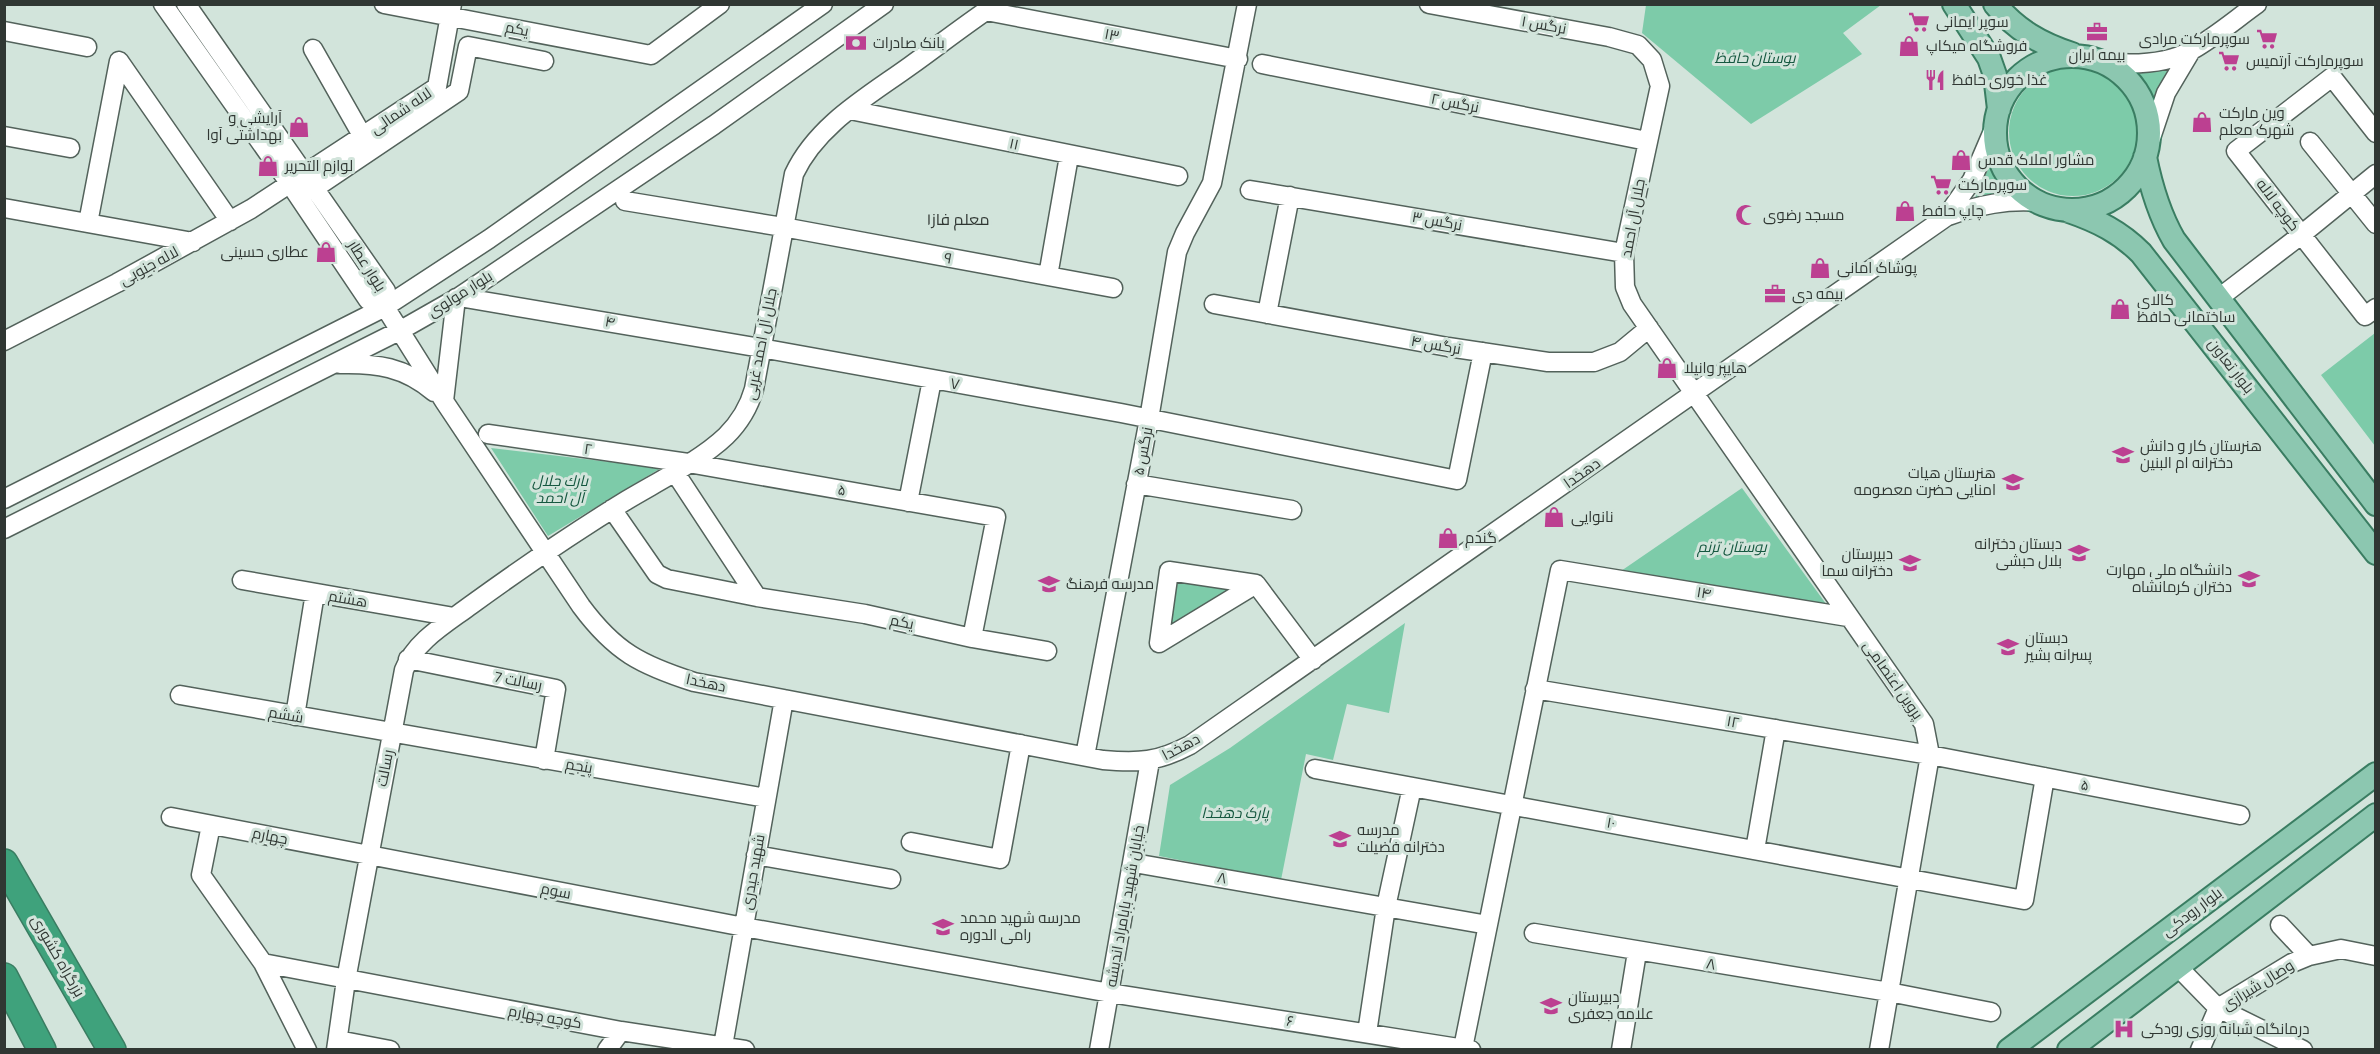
<svg xmlns="http://www.w3.org/2000/svg" width="2380" height="1054" font-family="Georgia,Cairo,serif">
<style>
.green{fill:#7dcba9}
.lines{fill:none;stroke-linecap:round;stroke-linejoin:round}
.minor-casing{stroke:#53625b;stroke-width:21}
.major-casing{stroke:#3a7d62;stroke-width:26}
.highway-casing{stroke:#3a7d62;stroke-width:30}
.minor{stroke:#fff;stroke-width:18}
.major{stroke:#8cc7b0;stroke-width:22}
.highway{stroke:#3fa27c;stroke-width:27}
.labels{text-anchor:middle;stroke-width:6;stroke-linejoin:round;paint-order:stroke}
.poi-label{font-size:15px;fill:#303733;stroke:#d2e4db;text-anchor:start}
.street-label{font-size:15px;fill:#303733;stroke:#d2e4db}
.park-label{font-size:15px;font-style:italic;fill:#14573f;stroke:#d2e4db}
.neighbourhood-label{font-size:16px;fill:#303733;stroke:#d2e4db}
</style>
<rect width="100%" height="100%" fill="#d2e4db"/>
<path class="green" d="M 1646,5 L 1646,4 L 1881,5 L 1843,33 L 1862,54 L 1751,124 L 1642,33 Z
M 2172,65 L 2152,101 L 2134,72 Z
M2009 132a64 64 0 1 1 128 0a64 64 0 1 1-128 0Z
M 1991,162 L 2009,191 L 1975,198 Z
M 2375,333 L 2375,446 L 2321,375 Z
M 491,448 L 661,468 L 548,536 Z
M 1742,488 L 1829,608 L 1621,571 Z
M 1173,577 L 1241,586 L 1165,631 Z
M 1405,623 L 1389,713 L 1347,704 L 1333,760 L 1306,754 L 1281,880 L 1159,856 L 1170,785 L 1230,748 Z"/>
<g class="lines">
<defs>
<path id="minor" d="M 163,4 L 290,184 L 368,300 L 385,307
M 186,4 L 386,291 L 385,307
M 384,4 L 651,55 L 720,4
M 1429,4 L 1609,37 L 1638,45 L 1652,60 L 1660,86 L 1624,253 L 1625,287 L 1632,304 L 1924,724 L 1930,755 L 1879,1050
M 986,11 L 1238,59
M 4,31 L 87,47
M 313,49 L 363,137
M 119,61 L 230,221
M 2102,62 C 2131,65 2166,65 2192,50 C 2215,37 2236,19 2257,4
M 1262,64 L 1647,141
M 850,110 L 1178,176
M 2376,133 L 2332,77 L 2236,151 L 2365,316 L 2376,308
M 4,136 L 70,148
M 2310,142 L 2376,224
M 2149,144 L 2166,93 L 2191,51
M 315,188 L 459,91 L 468,46 L 544,61
M 1250,190 L 1624,253
M 625,201 L 783,227 L 1113,288
M 4,208 L 193,242
M 1948,216 C 1979,205 2007,199 2040,202
M 88,223 L 119,61
M 1048,276 L 1069,156
M 459,297 L 761,348 L 1121,413 L 1457,480 L 1483,352
M 2219,298 L 2301,235 L 2376,174
M 1214,304 L 1448,347 L 1548,362 L 1594,362 L 1620,352 L 1649,328
M 385,307 L 444,401 L 581,606 C 615,652 641,665 694,682 L 1103,760 C 1139,763 1158,762 1190,745 L 1946,217 L 1972,180 L 1996,124
M 1267,314 L 1290,196
M 4,341 L 117,283 L 251,209 L 437,87 L 452,4
M 340,364 C 376,363 405,367 434,392
M 444,401 L 456,298
M 488,434 L 688,463 L 996,517 L 972,638
M 674,471 L 757,597
M 1136,484 L 1292,510
M 4,499 L 385,307 L 489,239 L 823,4
M 908,502 L 932,380
M 612,509 L 657,574 L 667,579 L 757,597 L 865,614 L 972,638 L 1047,651
M 4,529 L 401,330 L 459,297 L 714,125 L 884,4
M 242,580 L 454,617
M 1256,584 L 1159,643 L 1169,571 L 1256,584 L 1313,660
M 408,659 L 556,689 L 544,760
M 1535,689 L 1930,755 L 2240,815
M 180,695 L 766,798
M 295,716 L 315,593
M 1085,756 L 1149,419 L 1177,252 L 1185,233 L 1212,183 L 1247,4
M 1315,769 L 2024,900 L 2045,777
M 171,817 L 744,927 L 1110,993 L 1471,1050
M 211,825 L 201,875 L 263,963 L 621,1031 L 745,1050
M 911,842 L 1000,859 L 1021,744
M 1755,850 L 1776,729
M 756,855 L 891,879
M 1134,863 L 1488,925
M 2280,925 L 2309,956
M 1534,933 L 1889,992 L 1991,1012
M 263,963 L 307,1050
M 2177,966 L 2218,1008 L 2303,1050
M 1367,1033 L 1386,907 L 1412,787
M 338,1040 L 390,1050
M 723,1046 L 784,699
M 1463,1048 L 1560,570 L 1848,617
M 336,1050 L 346,980 L 404,670 C 415,641 447,623 471,605 C 522,568 573,533 627,500 C 657,482 701,460 726,436 C 739,423 749,407 754,389 L 794,174 C 817,125 867,97 910,66 C 938,46 966,24 996,4
M 607,1050 L 621,1031
M 1099,1050 L 1150,761
M 1621,1050 L 1637,952
M 2200,1050 L 2218,1008 L 2292,963 L 2309,956 L 2341,949 L 2376,956"/>
<path id="major" d="M 1954,4 L 1989,58 L 1995,75 L 1999,109
M 1995,4 C 2016,30 2041,44 2072,54
M1995 133a77 77 0 1 1 154 0a77 77 0 1 1-154 0Z
M 2145,157 C 2151,187 2159,214 2174,240 L 2376,504
M 2069,211 C 2098,221 2120,232 2141,253 L 2376,553
M 2009,1050 L 2376,774
M 2069,1050 L 2376,815"/>
<path id="highway" d="M 4,863 L 112,1050
M 4,977 L 42,1050"/>
</defs>
<use href="#minor" class="minor-casing"/>
<use href="#major" class="major-casing"/>
<use href="#highway" class="highway-casing"/>
<use href="#minor" class="minor"/>
<use href="#major" class="major"/>
<use href="#highway" class="highway"/>
</g>
<defs>
<symbol id="supermarket-bare" viewBox="-9 -9 18 18"><path d="M-6-5.5h2.5l.6 2H6L4.5 2H-2.5L-4.4-4H-6ZM-1.5 3.2a1.3 1.3 0 1 0 .1 0ZM3 3.2a1.3 1.3 0 1 0 .1 0Z" fill="#bc4091" stroke="#d2e4db" stroke-width="2.5" paint-order="stroke"/></symbol>
<symbol id="office-bare" viewBox="-9 -9 18 18"><path d="M-6-3h4V-5.5h4V-3h4V5H-6ZM-1-4.5V-3h2v-1.5ZM-6 0V1H6V0Z" fill="#bc4091" stroke="#d2e4db" stroke-width="2.5" paint-order="stroke"/></symbol>
<symbol id="bank-bare" viewBox="-9 -9 18 18"><path d="M-6-4H6V4H-6ZM0-2.3a2.3 2.3 0 1 0 0 4.6a2.3 2.3 0 1 0 0-4.6Z" fill="#bc4091" stroke="#d2e4db" stroke-width="2.5" paint-order="stroke"/></symbol>
<symbol id="shop-bare" viewBox="-9 -9 18 18"><path d="M-5-2.5h2.3a2.7 3.5 0 0 1 5.4 0H5L5.5 6h-11ZM-1.5-2.5h3a1.5 2.3 0 0 0-3 0Z" fill="#bc4091" stroke="#d2e4db" stroke-width="2.5" paint-order="stroke"/></symbol>
<symbol id="restaurant-bare" viewBox="-9 -9 18 18"><path d="M-5-6h1v4h1v-4h1v4h1v-4h1v5L-1.5 .5V6h-2V.5L-5-1ZM5-6V6H3V1.5H1.5Q1.5-4 5-6Z" fill="#bc4091" stroke="#d2e4db" stroke-width="2.5" paint-order="stroke"/></symbol>
<symbol id="mosque-bare" viewBox="-9 -9 18 18"><path d="M3.5-4.9A6 6 0 1 0 3.5 4.9A5 5 0 1 1 3.5-4.9Z" fill="#bc4091" stroke="#d2e4db" stroke-width="2.5" paint-order="stroke"/></symbol>
<symbol id="school-bare" viewBox="-9 -9 18 18"><path d="M0-5L7-2L0 1L-7-2ZM-4 1L0 2.5L4 1V4Q0 6-4 4Z" fill="#bc4091" stroke="#d2e4db" stroke-width="2.5" paint-order="stroke"/></symbol>
<symbol id="university-bare" viewBox="-9 -9 18 18"><path d="M0-5L7-2L0 1L-7-2ZM-4 1L0 2.5L4 1V4Q0 6-4 4Z" fill="#bc4091" stroke="#d2e4db" stroke-width="2.5" paint-order="stroke"/></symbol>
<symbol id="hospital-bare" viewBox="-9 -9 18 18"><path d="M-5-5h3v3.5h4V-5h3V5h-3V1.5h-4V5h-3Z" fill="#bc4091" stroke="#d2e4db" stroke-width="2.5" paint-order="stroke"/></symbol>
</defs>
<g fill-rule="evenodd">
<use href="#supermarket-bare" x="1904" y="7" width="30" height="30"/>
<use href="#office-bare" x="2082" y="17" width="30" height="30"/>
<use href="#supermarket-bare" x="2252" y="24" width="30" height="30"/>
<use href="#bank-bare" x="841" y="28" width="30" height="30"/>
<use href="#shop-bare" x="1894" y="31" width="30" height="30"/>
<use href="#supermarket-bare" x="2214" y="46" width="30" height="30"/>
<use href="#restaurant-bare" x="1920" y="65" width="30" height="30"/>
<use href="#shop-bare" x="2187" y="107" width="30" height="30"/>
<use href="#shop-bare" x="284" y="112" width="30" height="30"/>
<use href="#shop-bare" x="1946" y="145" width="30" height="30"/>
<use href="#shop-bare" x="253" y="151" width="30" height="30"/>
<use href="#supermarket-bare" x="1926" y="170" width="30" height="30"/>
<use href="#shop-bare" x="1890" y="196" width="30" height="30"/>
<use href="#mosque-bare" x="1731" y="200" width="30" height="30"/>
<use href="#shop-bare" x="311" y="237" width="30" height="30"/>
<use href="#shop-bare" x="1805" y="253" width="30" height="30"/>
<use href="#office-bare" x="1760" y="279" width="30" height="30"/>
<use href="#shop-bare" x="2105" y="294" width="30" height="30"/>
<use href="#shop-bare" x="1652" y="353" width="30" height="30"/>
<use href="#school-bare" x="2108" y="440" width="30" height="30"/>
<use href="#school-bare" x="1998" y="467" width="30" height="30"/>
<use href="#shop-bare" x="1539" y="502" width="30" height="30"/>
<use href="#shop-bare" x="1433" y="523" width="30" height="30"/>
<use href="#school-bare" x="2064" y="538" width="30" height="30"/>
<use href="#school-bare" x="1895" y="548" width="30" height="30"/>
<use href="#university-bare" x="2234" y="564" width="30" height="30"/>
<use href="#school-bare" x="1034" y="569" width="30" height="30"/>
<use href="#school-bare" x="1993" y="632" width="30" height="30"/>
<use href="#school-bare" x="1325" y="824" width="30" height="30"/>
<use href="#school-bare" x="928" y="912" width="30" height="30"/>
<use href="#school-bare" x="1536" y="991" width="30" height="30"/>
<use href="#hospital-bare" x="2109" y="1014" width="30" height="30"/>
</g>
<g class="labels">
<g class="poi-label">
<text x="1936" y="27">سوپر ایمانی</text>
<text x="2250" y="44" text-anchor="end">سوپرمارکت مرادی</text>
<text x="873" y="48">بانک صادرات</text>
<text x="1926" y="51">فروشگاه میکاپ</text>
<text x="2097" y="60" text-anchor="middle">بیمه ایران</text>
<text x="2246" y="66">سوپرمارکت آرتمیس</text>
<text x="1952" y="85">غذا خوری حافظ</text>
<text x="2219" y="118">وین مارکت<tspan x="2219" dy="17">شهرک معلم</tspan></text>
<text x="282" y="123" text-anchor="end">آرایشی و<tspan x="282" dy="17">بهداشتی آوا</tspan></text>
<text x="1978" y="165">مشاور املاک قدس</text>
<text x="285" y="171">لوازم التحریر</text>
<text x="1958" y="190">سوپرمارکت</text>
<text x="1922" y="216">چاپ حافط</text>
<text x="1763" y="220">مسجد رضوی</text>
<text x="309" y="257" text-anchor="end">عطاری حسینی</text>
<text x="1837" y="273">پوشاک امانی</text>
<text x="1792" y="299">بیمه دی</text>
<text x="2137" y="305">کالای<tspan x="2137" dy="17">ساختمانی حافظ</tspan></text>
<text x="1684" y="373">هایپر وانیلا</text>
<text x="2140" y="451">هنرستان کار و دانش<tspan x="2140" dy="17">دخترانه ام البنین</tspan></text>
<text x="1996" y="478" text-anchor="end">هنرستان هیات<tspan x="1996" dy="17">امنایی حضرت معصومه</tspan></text>
<text x="1571" y="522">نانوایی</text>
<text x="1465" y="543">گندم</text>
<text x="2062" y="549" text-anchor="end">دبستان دخترانه<tspan x="2062" dy="17">بلال حبشی</tspan></text>
<text x="1893" y="559" text-anchor="end">دبیرستان<tspan x="1893" dy="17">دخترانه سما</tspan></text>
<text x="2232" y="575" text-anchor="end">دانشگاه ملی مهارت<tspan x="2232" dy="17">دختران کرمانشاه</tspan></text>
<text x="1066" y="589">مدرسه فرهنگ</text>
<text x="2025" y="643">دبستان<tspan x="2025" dy="17">پسرانه بشير</tspan></text>
<text x="1357" y="835">مدرسه<tspan x="1357" dy="17">دخترانه فضيلت</tspan></text>
<text x="960" y="923">مدرسه شهید محمد<tspan x="960" dy="17">رامی الدوره</tspan></text>
<text x="1568" y="1002">دبیرستان<tspan x="1568" dy="17">علامه جعفری</tspan></text>
<text x="2141" y="1034">درمانگاه شبانه روزی رودکی</text>
</g>
<g class="street-label">
<text transform="translate(1544 25) rotate(10)" y="5">نرگس ۱</text>
<text transform="translate(517 29) rotate(11)" y="5">یکم</text>
<text transform="translate(1112 35) rotate(11)" y="5">۱۳</text>
<text transform="translate(1455 103) rotate(11)" y="5">نرگس ۲</text>
<text transform="translate(401 111) rotate(-34)" y="5">لاله شمالی</text>
<text transform="translate(1014 144) rotate(12)" y="5">۱۱</text>
<text transform="translate(2278 205) rotate(53)" y="5">کوچه لاله</text>
<text transform="translate(1633 218) rotate(-80)" y="5">جلال آل احمد</text>
<text transform="translate(1437 221) rotate(10)" y="5">نرگس ۳</text>
<text transform="translate(948 258) rotate(11)" y="5">۹</text>
<text transform="translate(149 266) rotate(-29)" y="5">لاله جنوبی</text>
<text transform="translate(367 266) rotate(58)" y="5">بلوار عطار</text>
<text transform="translate(460 294) rotate(-32)" y="5">بلوار مولوی</text>
<text transform="translate(610 322) rotate(10)" y="5">۴</text>
<text transform="translate(761 344) rotate(-79)" y="5">جلال آل احمد غربی</text>
<text transform="translate(1436 345) rotate(10)" y="5">نرگس ۴</text>
<text transform="translate(2231 366) rotate(52)" y="5">بلوار تعاون</text>
<text transform="translate(955 384) rotate(10)" y="5">۷</text>
<text transform="translate(588 449) rotate(8)" y="5">۲</text>
<text transform="translate(1143 451) rotate(-79)" y="5">نرگس ۵</text>
<text transform="translate(1582 473) rotate(-35)" y="5">دهخدا</text>
<text transform="translate(842 490) rotate(10)" y="5">۵</text>
<text transform="translate(1704 593) rotate(9)" y="5">۱۴</text>
<text transform="translate(348 599) rotate(10)" y="5">هشتم</text>
<text transform="translate(902 622) rotate(12)" y="5">یکم</text>
<text transform="translate(1893 680) rotate(55)" y="5">پروین اعتصامی</text>
<text transform="translate(518 681) rotate(11)" y="5">رسالت 7</text>
<text transform="translate(706 683) rotate(12)" y="5">دهخدا</text>
<text transform="translate(286 715) rotate(10)" y="5">ششم</text>
<text transform="translate(1733 722) rotate(10)" y="5">۱۲</text>
<text transform="translate(1181 747) rotate(-28)" y="5">دهخدا</text>
<text transform="translate(579 766) rotate(10)" y="5">پنجم</text>
<text transform="translate(385 768) rotate(-79)" y="5">رسالت</text>
<text transform="translate(2085 785) rotate(11)" y="5">۵</text>
<text transform="translate(1611 823) rotate(10)" y="5">۱۰</text>
<text transform="translate(270 836) rotate(11)" y="5">چهارم</text>
<text transform="translate(753 872) rotate(-80)" y="5">شهید حیدری</text>
<text transform="translate(1222 878) rotate(10)" y="5">۸</text>
<text transform="translate(556 891) rotate(11)" y="5">سوم</text>
<text transform="translate(1125 906) rotate(-80)" y="5">خیابان شهید بابامراد اندیشه</text>
<text transform="translate(2192 912) rotate(-37)" y="5">بلوار رودکی</text>
<text transform="translate(58 956) rotate(60)" y="5">بزرگراه کشوری</text>
<text transform="translate(1711 964) rotate(9)" y="5">۸</text>
<text transform="translate(2258 985) rotate(-32)" y="5">وصال شیرازی</text>
<text transform="translate(545 1017) rotate(10)" y="5">کوچه چهارم</text>
<text transform="translate(1290 1021) rotate(9)" y="5">۶</text>
</g>
<g class="park-label">
<text x="1755" y="63">بوستان حافظ</text>
<text x="560" y="486">پارك جلال<tspan x="560" dy="17">آل احمد</tspan></text>
<text x="1732" y="552">بوستان ترنم</text>
<text x="1235" y="818">پارک دهخدا</text>
</g>
<g class="neighbourhood-label">
<text x="958" y="225">معلم فاز۱</text>
</g>
</g>
<rect width="2380" height="1054" fill="none" stroke="#303733" stroke-width="12"/>
</svg>
